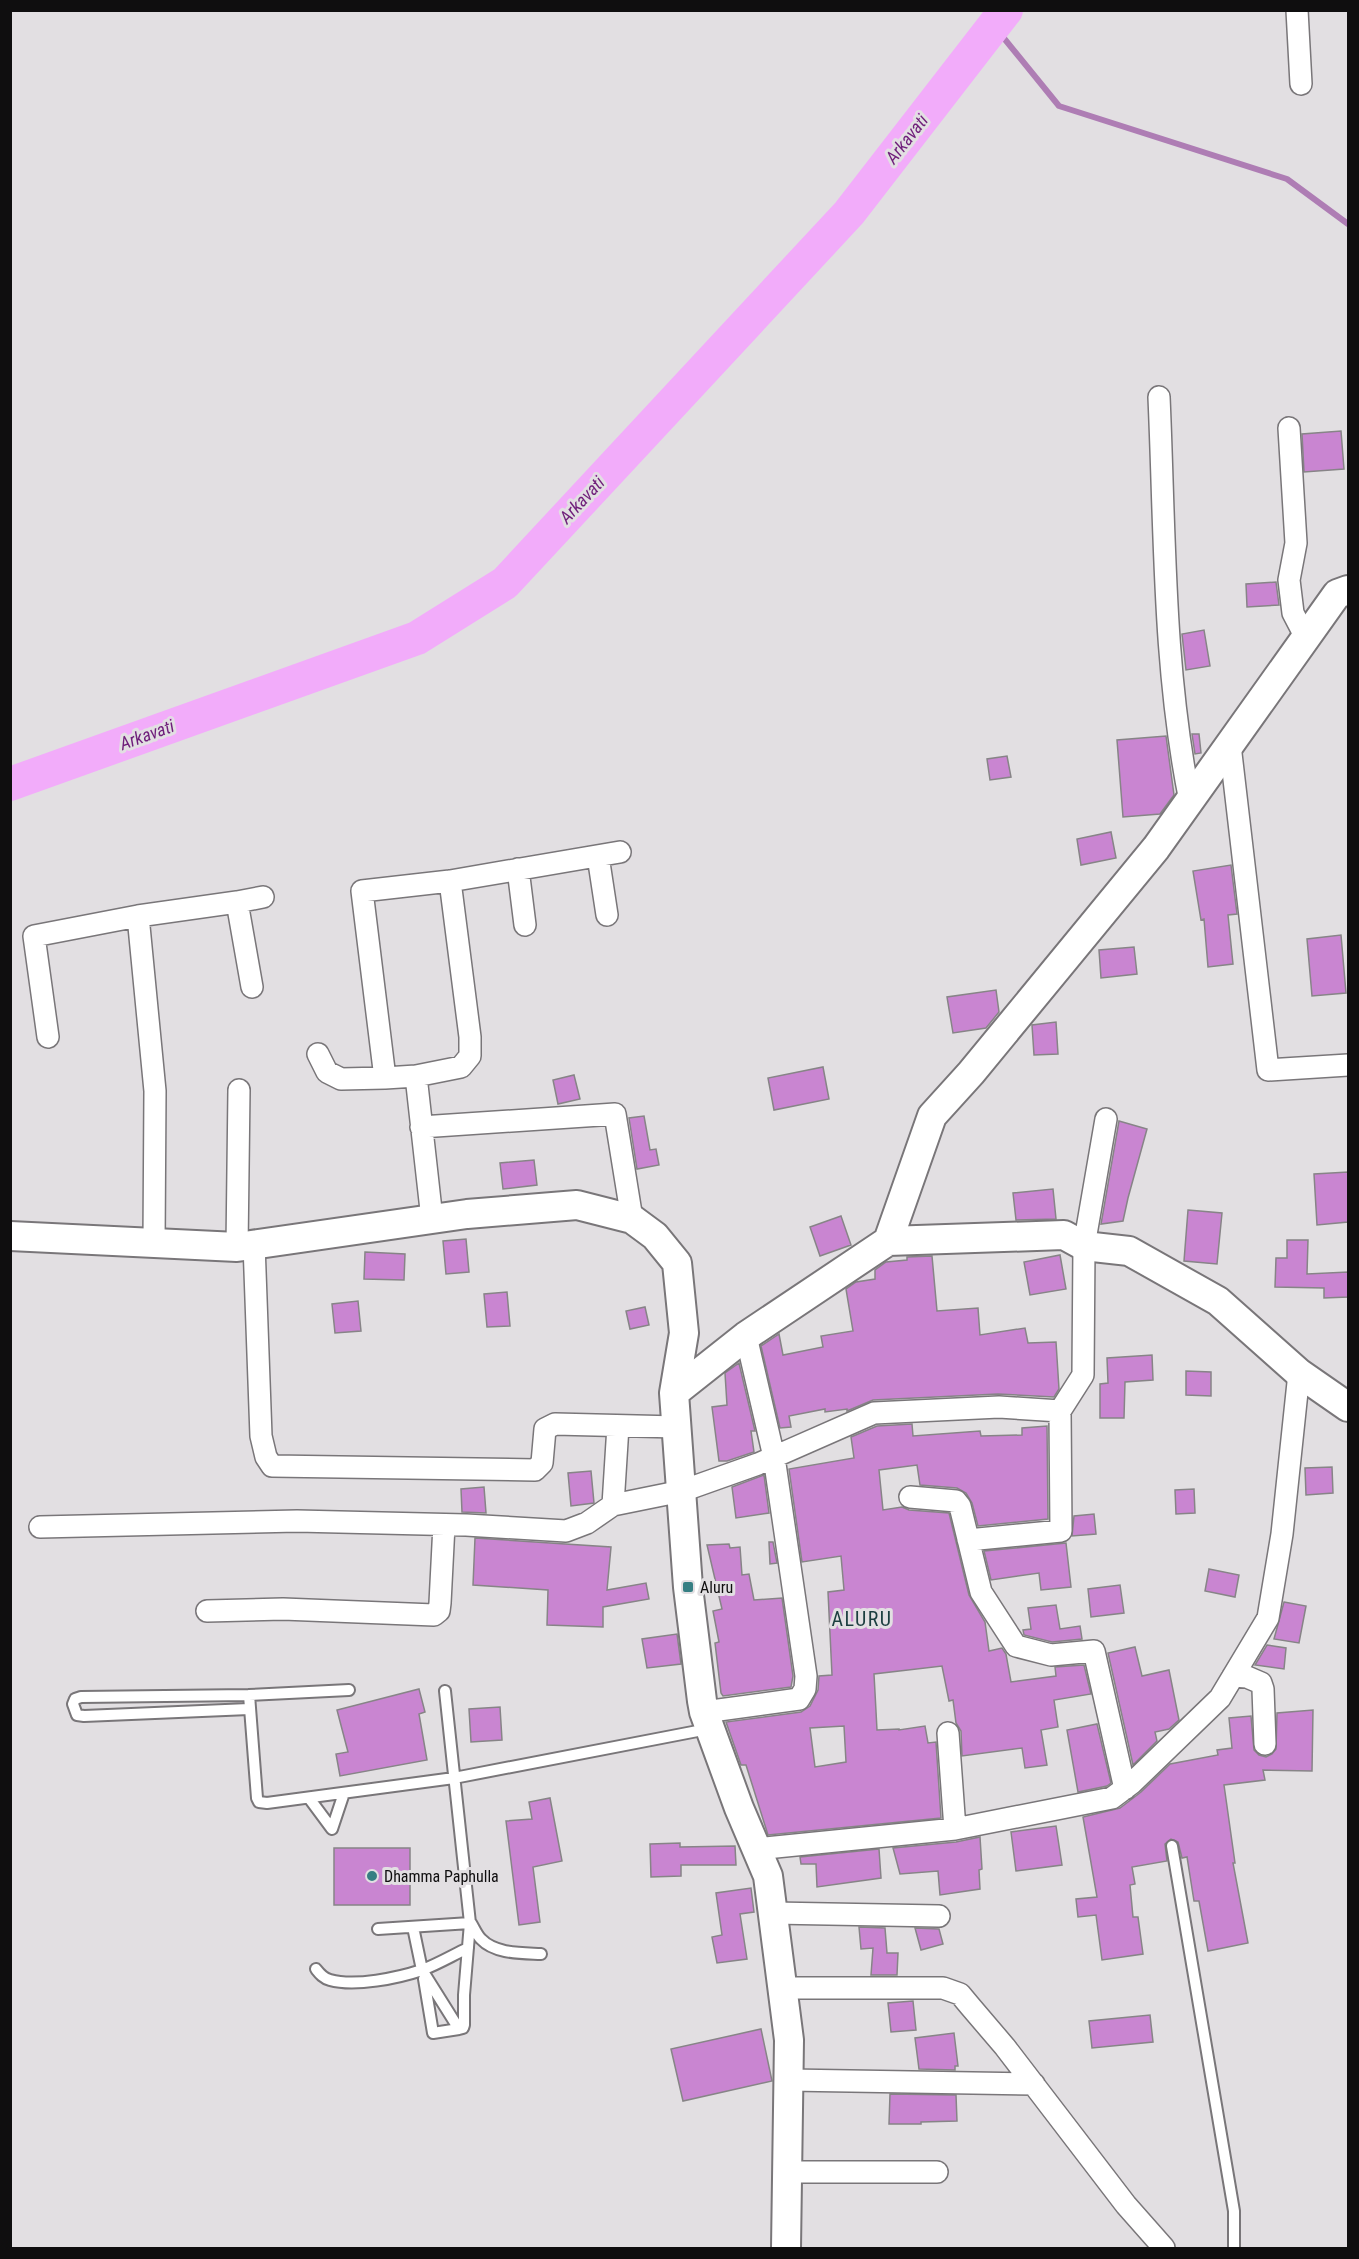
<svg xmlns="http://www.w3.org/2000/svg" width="1359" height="2259" font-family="'Roboto Condensed',sans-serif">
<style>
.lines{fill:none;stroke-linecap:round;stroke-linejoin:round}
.stream{stroke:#ae7db4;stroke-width:6}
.river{stroke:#f2acfa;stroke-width:34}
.building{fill:#c985d1;stroke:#878487;stroke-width:1.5;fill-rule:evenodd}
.lane-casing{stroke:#797679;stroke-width:14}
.street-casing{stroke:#797679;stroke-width:24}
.secondary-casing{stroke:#797679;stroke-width:32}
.lane{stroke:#fff;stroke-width:10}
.street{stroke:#fff;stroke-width:21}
.secondary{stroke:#fff;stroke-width:28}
.poi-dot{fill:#367f83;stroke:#e2dfe2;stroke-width:2}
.labels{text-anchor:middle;stroke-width:6;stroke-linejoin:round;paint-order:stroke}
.poi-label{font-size:16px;fill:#0f0e0f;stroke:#e2dfe2;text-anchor:start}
.water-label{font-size:18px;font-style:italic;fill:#6f1e7a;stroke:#e2dfe2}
.quarter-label{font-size:20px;letter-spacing:1.5px;fill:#1c3e40;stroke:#e2dfe2}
</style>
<rect width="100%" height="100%" fill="#e2dfe2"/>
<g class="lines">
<path class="stream" d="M 994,26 L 1059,106 L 1287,179 L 1348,224"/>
<path class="river" d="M 10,784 L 417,638 L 505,583 L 849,213 L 1006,10"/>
</g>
<path class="building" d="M 1341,431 L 1344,469 L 1304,472 L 1302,434 Z
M 1276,582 L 1279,605 L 1247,607 L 1246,584 Z
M 1204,630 L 1210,666 L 1186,670 L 1182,634 Z
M 1192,734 L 1199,734 L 1201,753 L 1195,754 Z
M 1166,736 L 1174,795 L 1160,814 L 1123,817 L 1117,740 Z
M 1007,756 L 1011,777 L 990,780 L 987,759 Z
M 1111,832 L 1116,858 L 1081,865 L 1077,839 Z
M 1231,865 L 1237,914 L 1228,915 L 1233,964 L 1208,967 L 1204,919 L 1201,920 L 1193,871 Z
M 1341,935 L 1346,993 L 1312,996 L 1307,939 Z
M 1134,947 L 1137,974 L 1101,978 L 1099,950 Z
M 996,990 L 999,1012 L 986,1028 L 953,1033 L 947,997 Z
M 1056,1022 L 1058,1054 L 1034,1055 L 1032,1025 Z
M 823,1067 L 829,1099 L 774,1110 L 768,1078 Z
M 574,1075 L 580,1099 L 558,1104 L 553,1080 Z
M 644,1116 L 650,1150 L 656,1149 L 659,1165 L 637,1169 L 629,1118 Z
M 1119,1121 L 1147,1129 L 1128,1198 L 1123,1221 L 1101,1224 Z
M 534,1160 L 537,1185 L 503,1189 L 500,1163 Z
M 1348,1172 L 1348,1222 L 1317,1225 L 1314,1174 Z
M 1053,1189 L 1056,1219 L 1016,1220 L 1013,1193 Z
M 1188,1210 L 1222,1213 L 1217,1264 L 1184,1261 Z
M 841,1216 L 851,1245 L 820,1256 L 810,1227 Z
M 466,1239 L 469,1272 L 446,1274 L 443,1241 Z
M 1287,1240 L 1308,1240 L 1307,1274 L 1348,1272 L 1348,1297 L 1324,1298 L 1324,1288 L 1275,1287 L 1276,1258 L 1287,1258 Z
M 365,1252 L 405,1254 L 404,1280 L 364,1279 Z
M 1060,1255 L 1066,1289 L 1030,1295 L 1024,1262 Z
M 932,1256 L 937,1311 L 978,1308 L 980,1335 L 1025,1328 L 1028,1343 L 1056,1342 L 1059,1389 L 1054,1397 L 998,1394 L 873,1400 L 847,1411 L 847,1409 L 825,1412 L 825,1409 L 789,1416 L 791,1427 L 780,1428 L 761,1346 L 779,1334 L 783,1355 L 823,1347 L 821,1336 L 853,1331 L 846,1289 L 856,1282 L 875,1279 L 875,1270 L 886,1262 L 907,1260 L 907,1257 Z
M 507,1292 L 510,1326 L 487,1327 L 484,1294 Z
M 358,1301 L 361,1331 L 335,1333 L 332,1304 Z
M 645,1307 L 649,1325 L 630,1329 L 626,1311 Z
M 1152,1355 L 1153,1380 L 1125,1382 L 1124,1418 L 1100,1418 L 1100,1384 L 1108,1383 L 1107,1358 Z
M 739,1363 L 755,1431 L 751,1431 L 754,1452 L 727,1461 L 719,1461 L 712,1407 L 727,1405 L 725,1373 Z
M 1186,1371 L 1211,1372 L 1211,1396 L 1186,1395 Z
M 912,1424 L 913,1436 L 980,1431 L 981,1436 L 1022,1435 L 1022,1428 L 1047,1426 L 1048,1519 L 978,1526 L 972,1503 L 966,1493 L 957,1488 L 920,1485 L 917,1465 L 879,1470 L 883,1510 L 902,1507 L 909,1510 L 949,1513 L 969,1595 L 985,1622 L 989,1651 L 1002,1648 L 1006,1654 L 1011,1682 L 1056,1676 L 1055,1667 L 1084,1665 L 1091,1694 L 1054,1700 L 1058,1727 L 1041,1730 L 1047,1765 L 1025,1768 L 1022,1748 L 962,1756 L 961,1731 L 956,1723 L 953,1700 L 949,1701 L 942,1666 L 874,1674 L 877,1730 L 899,1729 L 899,1730 L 925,1726 L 928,1743 L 936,1742 L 941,1818 L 768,1835 L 746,1765 L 741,1765 L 726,1722 L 801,1712 L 810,1706 L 818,1690 L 819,1676 L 832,1675 L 828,1592 L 844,1590 L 841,1556 L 802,1562 L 789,1469 L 854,1458 L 851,1437 L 877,1426 ZM 844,1726 L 846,1762 L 815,1767 L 810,1728 Z
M 1332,1467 L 1333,1493 L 1306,1495 L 1305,1468 Z
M 591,1471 L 594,1503 L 571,1506 L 568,1473 Z
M 764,1475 L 769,1513 L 736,1518 L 732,1487 Z
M 484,1487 L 486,1513 L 462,1512 L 461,1489 Z
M 1194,1489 L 1195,1513 L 1176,1514 L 1175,1490 Z
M 1094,1514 L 1096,1534 L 1072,1536 L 1074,1516 Z
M 475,1538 L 611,1547 L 607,1590 L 646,1583 L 649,1599 L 603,1607 L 603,1627 L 547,1625 L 548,1590 L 473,1585 Z
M 769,1542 L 773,1542 L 777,1563 L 770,1564 Z
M 1066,1543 L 1071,1587 L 1041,1590 L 1039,1573 L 991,1580 L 984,1551 Z
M 729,1544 L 730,1548 L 740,1547 L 742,1575 L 749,1574 L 754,1600 L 782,1598 L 793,1676 L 791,1687 L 723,1696 L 721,1693 L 715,1643 L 719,1642 L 713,1611 L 722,1609 L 707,1545 Z
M 1209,1569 L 1239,1575 L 1235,1597 L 1205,1591 Z
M 1120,1585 L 1124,1613 L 1091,1617 L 1088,1589 Z
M 1284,1602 L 1306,1606 L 1299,1643 L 1274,1639 Z
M 1056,1605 L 1060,1629 L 1080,1626 L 1082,1639 L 1052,1642 L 1024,1635 L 1023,1630 L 1031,1629 L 1028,1608 Z
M 677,1634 L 681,1664 L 647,1668 L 642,1639 Z
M 1267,1645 L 1286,1648 L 1284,1669 L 1255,1665 Z
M 1135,1647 L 1142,1676 L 1169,1670 L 1179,1720 L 1169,1729 L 1155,1732 L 1157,1741 L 1133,1765 L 1108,1653 Z
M 419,1689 L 425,1712 L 419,1714 L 427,1760 L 340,1776 L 336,1754 L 348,1752 L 337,1710 Z
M 500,1707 L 502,1740 L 471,1742 L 469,1709 Z
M 1313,1710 L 1312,1771 L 1263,1770 L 1265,1780 L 1224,1785 L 1235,1863 L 1233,1863 L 1248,1943 L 1208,1951 L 1199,1901 L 1194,1901 L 1187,1857 L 1182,1858 L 1178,1842 L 1171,1839 L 1165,1844 L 1167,1861 L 1132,1867 L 1135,1884 L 1130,1885 L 1133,1917 L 1138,1917 L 1143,1954 L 1102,1960 L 1096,1915 L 1078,1917 L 1076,1899 L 1097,1897 L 1083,1817 L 1120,1808 L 1141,1792 L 1170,1764 L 1218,1755 L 1217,1750 L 1232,1748 L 1229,1718 L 1251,1716 L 1254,1750 L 1259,1755 L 1266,1757 L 1272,1754 L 1276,1749 L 1277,1713 Z
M 1097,1724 L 1111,1783 L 1107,1786 L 1078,1792 L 1067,1730 Z
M 550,1798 L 562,1861 L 533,1867 L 540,1922 L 519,1925 L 506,1821 L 532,1819 L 529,1802 Z
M 1056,1826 L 1062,1865 L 1016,1871 L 1011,1832 Z
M 980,1837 L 982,1869 L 979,1870 L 980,1889 L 940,1895 L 938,1871 L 900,1874 L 893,1848 L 956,1842 Z
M 680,1843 L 680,1847 L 735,1846 L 736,1865 L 681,1865 L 681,1876 L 651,1877 L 650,1844 Z
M 334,1848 L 410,1848 L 410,1905 L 334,1905 Z
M 879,1849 L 881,1878 L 817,1887 L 816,1864 L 801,1864 L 800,1857 Z
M 751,1888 L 754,1912 L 740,1914 L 747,1959 L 717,1963 L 712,1937 L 722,1935 L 716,1893 Z
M 859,1927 L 885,1928 L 887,1953 L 898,1953 L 897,1975 L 871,1975 L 873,1948 L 861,1949 Z
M 915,1928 L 939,1929 L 943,1944 L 921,1950 Z
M 913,2001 L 916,2030 L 891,2032 L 888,2003 Z
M 1150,2015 L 1153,2042 L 1092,2048 L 1089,2021 Z
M 761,2029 L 772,2081 L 683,2101 L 671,2049 Z
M 954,2033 L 958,2066 L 955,2066 L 955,2070 L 919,2069 L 915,2038 Z
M 890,2094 L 956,2095 L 957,2121 L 921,2122 L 921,2124 L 889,2124 Z"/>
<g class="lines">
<defs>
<path id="lane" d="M 249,1695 L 257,1798 L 259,1802 L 267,1803 L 454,1778 L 708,1729
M 249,1709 L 84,1716 L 77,1715 L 73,1704 L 75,1699 L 81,1697 L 249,1695 L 349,1690
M 309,1798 L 332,1829 L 344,1793
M 1172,1846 L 1234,2211 L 1234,2248
M 471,1923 C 474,1928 477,1935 481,1939 C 495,1954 522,1953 541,1954
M 413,1927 L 422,1970 L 459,2029 L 463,2028 L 464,2025 L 464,1995 L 470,1923
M 378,1929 L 470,1923 L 445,1691
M 316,1969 C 320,1974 323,1978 330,1980 C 355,1987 398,1978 422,1970 C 438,1964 453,1955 468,1948
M 424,1979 L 433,2033 L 459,2029"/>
<path id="street" d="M 1297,10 L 1301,84
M 1159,397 C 1165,531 1163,669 1190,801
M 1289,428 L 1296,543 L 1289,580 L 1293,613 L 1306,638
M 1230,745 L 1268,1070 L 1348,1065
M 598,856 L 607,915
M 518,869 L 525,925
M 450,881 L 470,1037 L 470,1056 L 461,1067 L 416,1076 L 385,1078 L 362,891 L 450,881 L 620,852
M 237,902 L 263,897
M 138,916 L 155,1091 L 154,1243
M 48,1037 L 34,936 L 138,916 L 237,902 L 252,987
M 318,1054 L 327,1072 L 341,1079 L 385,1078
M 416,1076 L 432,1219
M 421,1127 L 615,1114 L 632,1219
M 254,1244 L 261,1436 L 266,1457 L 272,1466 L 535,1470 L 542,1463 L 545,1429 L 555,1424 L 677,1427
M 237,1247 L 239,1090
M 910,1497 L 956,1501 L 960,1506 L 981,1592 L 1016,1646 L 1051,1655 L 1094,1651 L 1125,1789
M 613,1505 L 682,1491 L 758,1464 L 874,1413 L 999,1407 L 1060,1411
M 40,1527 L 297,1521 L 466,1525 L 566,1531 L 587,1523 L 613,1505 L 618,1426
M 968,1540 L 1061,1531 L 1060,1411 L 1083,1375 L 1084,1246 L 1106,1119
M 207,1611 L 283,1609 L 434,1615 L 439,1611 L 440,1603 L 444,1525
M 1233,1676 L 1247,1677 L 1261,1683 L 1263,1689 L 1265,1744
M 704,1712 L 799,1699 L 805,1689 L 806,1676 L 774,1457 L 746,1336
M 948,1733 L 955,1829
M 756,1849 L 955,1829 L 1112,1798 L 1132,1783 L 1220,1698 L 1268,1618 L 1282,1534 L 1299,1373
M 773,1913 L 939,1916
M 782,1988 L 943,1988 L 960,1994 L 970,2006 L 1005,2047 L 1126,2205 L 1164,2248
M 789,2080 L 1034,2084
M 788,2172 L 937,2172"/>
<path id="secondary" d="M 10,1236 L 237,1247 L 467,1214 L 577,1205 L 632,1219 L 655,1236 L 677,1263 L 684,1333 L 674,1393 L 688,1587 L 702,1701 L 704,1712 L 739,1808 L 768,1876 L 789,2040 L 786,2248
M 888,1241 L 1064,1235 L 1084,1246 L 1129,1251 L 1218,1301 L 1299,1373 L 1348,1407
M 674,1393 L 746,1336 L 888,1241 L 932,1116 L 971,1073 L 1156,848 L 1337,594 L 1348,590"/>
</defs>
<use href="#lane" class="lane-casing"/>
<use href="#street" class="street-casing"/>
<use href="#secondary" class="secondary-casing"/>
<use href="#lane" class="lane"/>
<use href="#street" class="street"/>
<use href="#secondary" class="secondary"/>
</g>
<g class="poi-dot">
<rect x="682" y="1581" width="12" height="12" rx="3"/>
<circle cx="372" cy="1876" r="6"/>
</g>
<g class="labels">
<g class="poi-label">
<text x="700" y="1593">Aluru</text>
<text x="384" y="1882">Dhamma Paphulla</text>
</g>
<g class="water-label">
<text transform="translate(907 139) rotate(-52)" y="6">Arkavati</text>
<text transform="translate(582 500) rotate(-47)" y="6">Arkavati</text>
<text transform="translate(147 735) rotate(-20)" y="6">Arkavati</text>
</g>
<g class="quarter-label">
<text x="862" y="1626">ALURU</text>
</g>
</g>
<rect width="1359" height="2259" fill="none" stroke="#0f0e0f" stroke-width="24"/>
</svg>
